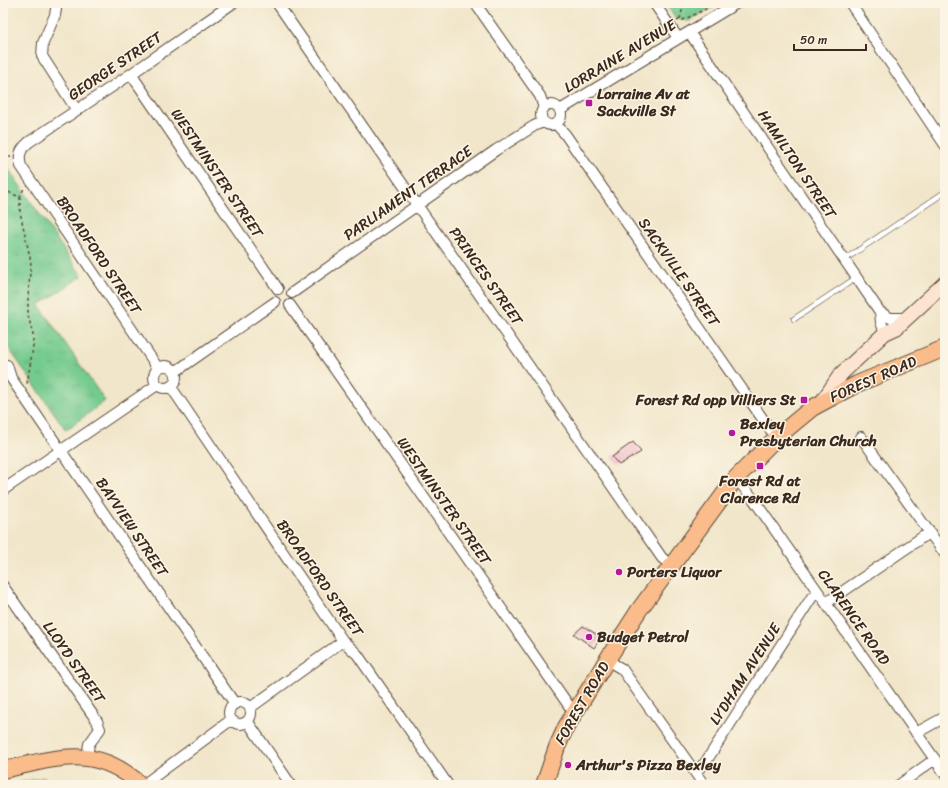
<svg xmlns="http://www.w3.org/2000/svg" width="948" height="788" font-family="Sriracha,sans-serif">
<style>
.park{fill:url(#park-tufts);stroke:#587a56}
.building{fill:url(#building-hatch)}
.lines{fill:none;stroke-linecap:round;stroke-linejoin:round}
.lane-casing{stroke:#564638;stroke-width:6}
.street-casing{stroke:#564638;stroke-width:12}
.secondary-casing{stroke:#564638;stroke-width:16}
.primary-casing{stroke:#564638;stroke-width:18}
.path{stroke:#564638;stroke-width:1.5;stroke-dasharray:3 3;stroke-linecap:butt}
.lane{stroke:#fff;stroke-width:5}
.street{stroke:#fff;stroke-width:10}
.secondary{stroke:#fde4d0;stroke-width:14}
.primary{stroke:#f9bc8a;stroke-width:16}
.poi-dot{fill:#b5179e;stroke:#fcf5e5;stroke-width:1.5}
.labels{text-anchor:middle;stroke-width:3;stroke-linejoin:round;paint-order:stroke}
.street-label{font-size:15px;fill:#3b2a1e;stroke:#fcf5e5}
.poi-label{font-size:15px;font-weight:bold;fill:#3b2a1e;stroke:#fcf5e5;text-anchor:start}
</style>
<defs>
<pattern id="park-tufts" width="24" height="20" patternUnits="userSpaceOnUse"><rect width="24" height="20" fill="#75cb8f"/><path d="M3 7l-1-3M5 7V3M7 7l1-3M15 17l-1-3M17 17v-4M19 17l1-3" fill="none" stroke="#66ae7b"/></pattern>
<pattern id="building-hatch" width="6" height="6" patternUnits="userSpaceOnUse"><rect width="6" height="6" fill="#f0a4c3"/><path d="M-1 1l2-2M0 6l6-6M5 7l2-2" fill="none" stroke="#c4869e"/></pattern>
</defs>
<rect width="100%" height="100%" fill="#fcf5e5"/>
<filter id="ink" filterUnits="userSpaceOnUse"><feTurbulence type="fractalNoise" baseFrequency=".025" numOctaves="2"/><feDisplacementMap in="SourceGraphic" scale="8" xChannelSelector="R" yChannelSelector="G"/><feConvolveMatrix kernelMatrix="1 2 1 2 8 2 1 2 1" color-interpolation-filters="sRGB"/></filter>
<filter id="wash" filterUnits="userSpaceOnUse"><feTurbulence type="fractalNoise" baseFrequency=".012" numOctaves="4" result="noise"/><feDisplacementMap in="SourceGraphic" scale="16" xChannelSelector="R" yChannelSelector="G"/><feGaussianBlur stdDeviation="0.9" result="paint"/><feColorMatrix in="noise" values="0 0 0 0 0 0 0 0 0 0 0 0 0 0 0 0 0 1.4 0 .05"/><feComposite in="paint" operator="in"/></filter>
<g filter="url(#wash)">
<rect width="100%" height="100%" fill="#f1e6ca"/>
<path class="park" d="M 664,3 L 719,3 L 689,21 L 677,19 Z
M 3,161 L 82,276 L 39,305 L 105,401 L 66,430 L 3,340 Z
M 45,777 L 51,785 L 10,785 Z"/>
<g id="blocks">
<path class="building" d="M 633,442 L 641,452 L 619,465 L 612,457 Z
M 583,626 L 601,637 L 594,648 L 574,634 Z"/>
</g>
</g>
<g filter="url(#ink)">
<use href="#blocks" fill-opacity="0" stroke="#564638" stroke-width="1"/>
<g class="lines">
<defs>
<path id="lane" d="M 844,260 L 945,192
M 794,319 L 856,278"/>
<path id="street" d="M 57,3 L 55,15 L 43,43 L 42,56 L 76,109
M 277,3 L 662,558 L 672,565
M 475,3 L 540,96 L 544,108
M 654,3 L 678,38
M 850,3 L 945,145
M 689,32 L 880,312 L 890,318 L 906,318
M 131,74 L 278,289
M541 115a10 10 0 1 1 20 0a10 10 0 1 1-20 0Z
M 560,110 L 737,3
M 556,124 L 565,134 L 769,428 L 777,437
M 292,293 L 496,150 L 534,126 L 543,122
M 290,305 L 574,713
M 880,312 L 881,322 L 885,333
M 7,365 L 11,378 L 235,704
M154 377a11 11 0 1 1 22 0a11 11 0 1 1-22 0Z
M 158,368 L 21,166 C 18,155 20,150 29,142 L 131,74 L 233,3
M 175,372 L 275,302
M 171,387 L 343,641 L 357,654 L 448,785
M 861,437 L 945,554
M 736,478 L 754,500 L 945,774
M 3,490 L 157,385
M 3,586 L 97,721 L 100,729 L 89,744 L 87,757
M 826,603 L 930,532
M 607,660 L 622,669 L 704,785
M229 713a11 11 0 1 1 22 0a11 11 0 1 1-22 0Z
M 250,708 L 343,641
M 248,722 L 291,785
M 916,733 L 945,717
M 695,772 L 705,763 L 812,597 L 818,592
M 143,785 L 231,720
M 899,785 L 935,759"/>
<path id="secondary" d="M 822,402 L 841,374 L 885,333 L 896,328 L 945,283"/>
<path id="primary" d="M 3,770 C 57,758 95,743 141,785
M 544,785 L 557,747 L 566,727 L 607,660 L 639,610 L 736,478 L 777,437 L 812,408 L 857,384 L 945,348"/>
</defs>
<use href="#lane" class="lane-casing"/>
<use href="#street" class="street-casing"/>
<use href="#secondary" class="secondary-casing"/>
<use href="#primary" class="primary-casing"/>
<path class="path" d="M 680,19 L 684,3
M 677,21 L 680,19 L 683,20 L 712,6
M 3,157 L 11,157
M 3,190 L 20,197 L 24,188
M 20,197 L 20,212 L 31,262 L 28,297 L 28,315 L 33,335 L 33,347 L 27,384"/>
<use href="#lane" class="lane"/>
<use href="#street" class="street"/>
<use href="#secondary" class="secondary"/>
<use href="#primary" class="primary"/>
</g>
</g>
<g class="poi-dot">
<rect x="585" y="99" width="8" height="8" rx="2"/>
<rect x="800" y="396" width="8" height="8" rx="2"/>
<circle cx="732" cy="433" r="4"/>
<rect x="756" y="462" width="8" height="8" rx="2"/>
<circle cx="619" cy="572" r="4"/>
<circle cx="589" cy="637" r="4"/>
<circle cx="568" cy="765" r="4"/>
</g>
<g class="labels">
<g class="street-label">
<text transform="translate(620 56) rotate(-31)" y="5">LORRAINE AVENUE</text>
<text transform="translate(115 66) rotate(-34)" y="5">GEORGE STREET</text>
<text transform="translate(797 164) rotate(56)" y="5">HAMILTON STREET</text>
<text transform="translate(217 173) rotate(56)" y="5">WESTMINSTER STREET</text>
<text transform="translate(408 193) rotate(-35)" y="5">PARLIAMENT TERRACE</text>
<text transform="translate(99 255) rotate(56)" y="5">BROADFORD STREET</text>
<text transform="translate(679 272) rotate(55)" y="5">SACKVILLE STREET</text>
<text transform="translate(486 276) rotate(55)" y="5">PRINCES STREET</text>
<text transform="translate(873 379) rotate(-24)" y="5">FOREST ROAD</text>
<text transform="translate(444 501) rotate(55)" y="5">WESTMINSTER STREET</text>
<text transform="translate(132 527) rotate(56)" y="5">BAYVIEW STREET</text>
<text transform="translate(320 578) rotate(55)" y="5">BROADFORD STREET</text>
<text transform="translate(854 617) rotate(55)" y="5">CLARENCE ROAD</text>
<text transform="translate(74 662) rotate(55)" y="5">LLOYD STREET</text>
<text transform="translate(745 674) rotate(-57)" y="5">LYDHAM AVENUE</text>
<text transform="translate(582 703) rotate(-60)" y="5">FOREST ROAD</text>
</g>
<g class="poi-label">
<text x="597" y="99">Lorraine Av at<tspan x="597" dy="17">Sackville St</tspan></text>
<text x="796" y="405" text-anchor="end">Forest Rd opp Villiers St</text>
<text x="740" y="429">Bexley<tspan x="740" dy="17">Presbyterian Church</tspan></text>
<text x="760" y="486" text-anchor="middle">Forest Rd at<tspan x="760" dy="17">Clarence Rd</tspan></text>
<text x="627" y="577">Porters Liquor</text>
<text x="597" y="642">Budget Petrol</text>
<text x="576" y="770">Arthur's Pizza Bexley</text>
</g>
</g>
<rect width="948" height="788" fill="none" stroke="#fcf5e5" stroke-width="16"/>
<path d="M794 44v6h72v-6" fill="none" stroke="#3b2a1e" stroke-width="2"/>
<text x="800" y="44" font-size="12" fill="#3b2a1e" stroke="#fcf5e5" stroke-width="3" paint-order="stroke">50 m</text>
</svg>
